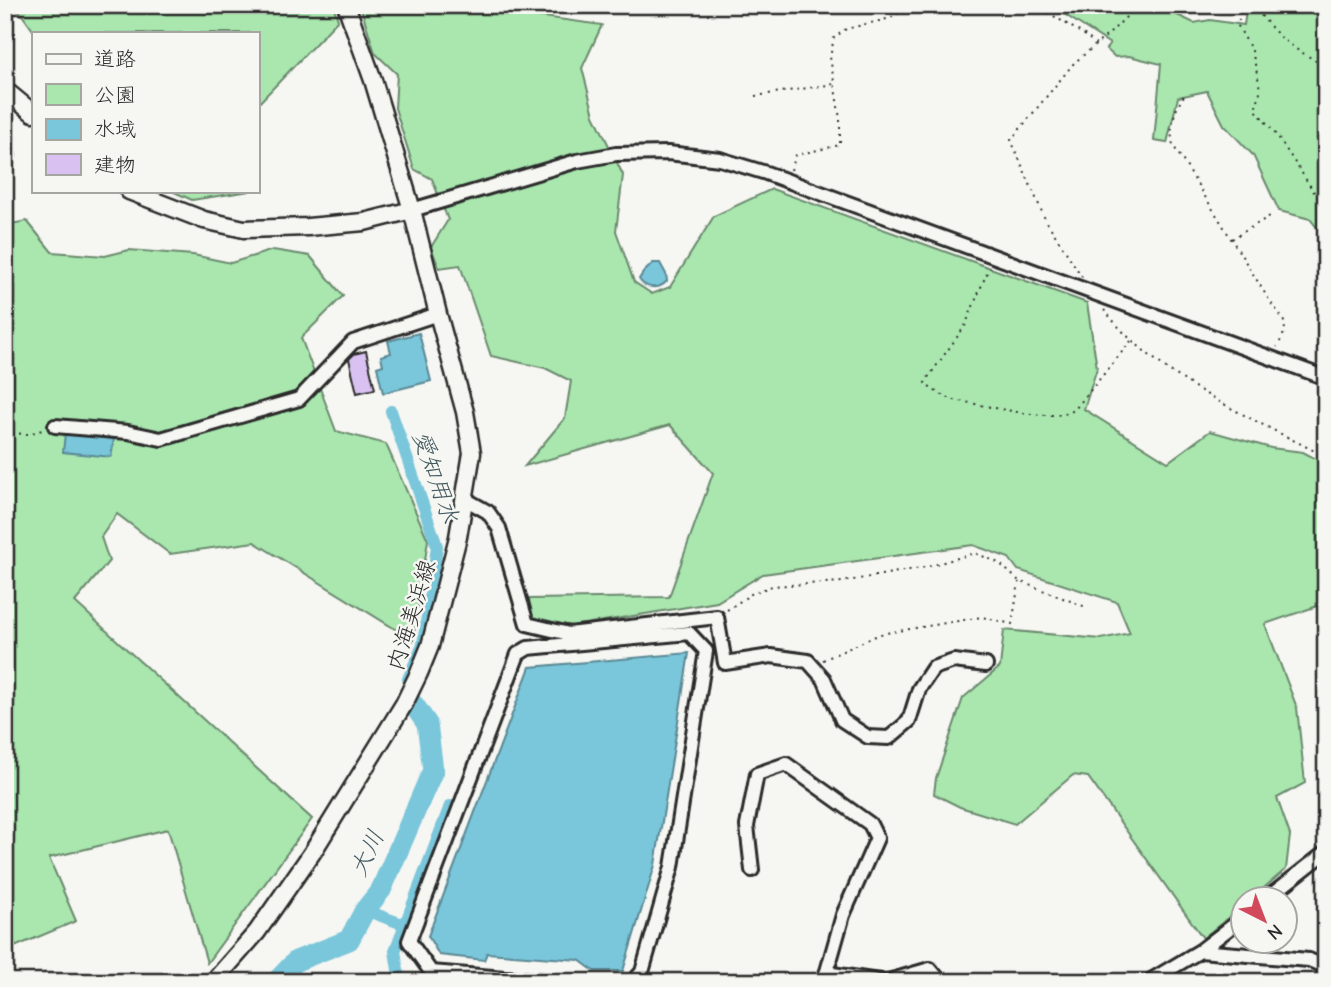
<svg xmlns="http://www.w3.org/2000/svg" width="1331" height="987" font-family="'Comic Neue','Klee One',sans-serif">
<style>
.green{fill:#a9e7af;stroke:#6a896d;stroke-width:2}
.water{fill:#7ac6da;stroke:#5a8894;stroke-width:2}
.lines{fill:none;stroke-linecap:round;stroke-linejoin:round}
.canal{stroke:#7ac6da;stroke-width:12}
.river{stroke:#7ac6da;stroke-width:21}
.building{fill:#d9c2f2;stroke:#2b2b2b;stroke-width:2}
.minor-casing{stroke:#2b2b2b;stroke-width:18}
.major-casing{stroke:#2b2b2b;stroke-width:21}
.path{stroke:#2b2b2b;stroke-width:2;stroke-dasharray:2 5;stroke-linecap:butt}
.minor{stroke:#f6f6f2;stroke-width:12}
.major{stroke:#f6f6f2;stroke-width:16}
.labels{text-anchor:middle;stroke-width:5;stroke-linejoin:round;paint-order:stroke}
.street-label{font-size:23px;fill:#2b2b2b;stroke:#f6f6f2}
.water-label{font-size:24px;font-style:italic;fill:#435a60;stroke:#f6f6f2}
</style>
<rect width="100%" height="100%" fill="#f6f6f2"/>
<filter id="ink" filterUnits="userSpaceOnUse"><feTurbulence type="fractalNoise" baseFrequency=".0143" numOctaves="2"/><feDisplacementMap in="SourceGraphic" scale="14" xChannelSelector="R" yChannelSelector="G"/><feConvolveMatrix kernelMatrix="1 2 1 2 8 2 1 2 1" color-interpolation-filters="sRGB"/></filter>
<g filter="url(#ink)">
<path class="green" d="M 15,5 L 333,5 L 338,20 L 257,105 L 257,33 L 35,33 Z
M 360,5 L 488,5 L 493,10 L 602,25 L 582,68 L 594,115 L 623,175 L 616,231 L 634,282 L 652,294 L 670,287 L 714,216 L 772,189 L 1087,303 L 1097,368 L 1084,409 L 1168,462 L 1210,431 L 1271,448 L 1303,452 L 1326,464 L 1326,603 L 1265,624 L 1297,708 L 1305,783 L 1277,798 L 1290,835 L 1286,869 L 1251,899 L 1244,900 L 1243,906 L 1203,938 L 1088,777 L 1073,775 L 1015,824 L 960,807 L 934,794 L 936,778 L 963,698 L 1000,667 L 1004,630 L 1101,639 L 1130,633 L 1117,602 L 1018,570 L 1009,558 L 973,545 L 763,574 L 717,602 L 573,626 L 533,619 L 529,599 L 669,597 L 713,473 L 670,425 L 525,466 L 565,418 L 571,381 L 545,368 L 491,356 L 460,265 L 439,268 L 431,247 L 448,220 L 432,179 L 414,169 L 395,108 L 397,74 L 375,53 Z
M 1086,5 L 1173,5 L 1177,15 L 1194,23 L 1210,20 L 1244,25 L 1247,5 L 1326,5 L 1326,239 L 1310,219 L 1279,211 L 1253,155 L 1224,125 L 1207,91 L 1178,97 L 1167,143 L 1154,141 L 1161,64 L 1129,56 L 1115,57 L 1106,49 L 1110,44 L 1064,14 Z
M 172,191 L 250,191 L 192,200 Z
M 27,221 L 52,252 L 105,256 L 129,250 L 193,255 L 231,263 L 273,250 L 310,256 L 343,296 L 301,338 L 336,431 L 386,444 L 428,540 L 413,640 L 254,542 L 170,554 L 117,514 L 101,537 L 109,561 L 75,602 L 312,819 L 207,963 L 168,829 L 49,858 L 76,921 L 5,951 L 5,225 Z"/>
<path class="water" d="M 5,136 L 13,139 L 16,156 L 5,176 Z
M 653,263 L 660,263 L 666,274 L 667,281 C 659,290 645,289 639,279 L 643,273 Z
M 419,333 L 431,381 L 383,393 L 377,367 L 383,365 L 381,356 L 391,353 L 388,341 Z
M 65,433 L 114,439 L 111,457 L 63,452 Z
M 689,653 L 655,865 L 623,971 L 594,971 L 579,960 L 487,953 L 484,960 L 439,955 L 428,936 L 530,667 Z"/>
<g class="lines">
<path class="canal" d="M 391,411 L 437,546 L 423,644 L 408,679
M 365,910 L 405,925
M 400,982 L 395,951 L 450,806"/>
<path class="river" d="M 276,982 L 296,961 L 349,940 L 365,910 L 381,890 L 433,770 L 427,724 L 414,705"/>
</g>
<path class="building" d="M 366,351 L 375,389 L 357,393 L 349,359 L 354,354 Z"/>
<g class="lines">
<defs>
<path id="minor" d="M 412,210 L 577,161 L 616,154 L 668,153 L 720,159 L 766,173 L 829,196 L 1326,378
M 55,426 L 128,432 L 161,439 L 299,399 L 353,342 L 438,314
M 465,499 L 488,512 L 499,528 L 527,624 L 569,634 L 717,617 L 725,663 L 771,656 L 808,661 L 824,679 L 842,720 L 868,737 L 889,738 L 909,721 L 919,689 L 933,668 L 954,661 L 986,665
M 752,870 L 747,826 L 757,774 L 786,764 L 870,824 L 877,838 L 843,915 L 824,982
M 1265,900 L 1326,852
M 1200,951 L 1309,960 L 1326,967
M 826,973 L 885,982 L 930,969 L 941,982
M 557,982 L 431,972 L 409,941 L 518,654 L 528,648 L 689,633 L 706,651 L 672,867 L 642,972 L 633,982
M 1148,982 L 1200,951 L 1244,917"/>
<path id="major" d="M 5,90 L 33,113
M 129,191 L 204,220 L 244,229 L 308,227 L 364,222 L 412,210
M 213,982 L 257,932 L 312,853 L 404,704 L 419,673 L 430,646 L 458,537 L 472,453 L 465,412 L 438,314 L 412,210 L 373,80 L 346,5"/>
</defs>
<use href="#minor" class="minor-casing"/>
<use href="#major" class="major-casing"/>
<path class="path" d="M 1036,5 L 1086,36 L 1096,45
M 1241,5 L 1238,26 L 1252,51 L 1259,82 L 1260,94 L 1255,109 L 1278,137 L 1326,210
M 1252,5 C 1265,20 1277,36 1293,47 C 1304,55 1317,59 1326,70
M 755,96 L 834,84
M 1184,96 C 1174,110 1169,128 1173,145 L 1271,303 C 1286,322 1290,325 1277,347
M 791,170 L 796,155 L 840,145 L 840,119 L 830,57 L 834,38 L 846,29 L 891,18 L 911,5
M 1232,239 L 1270,216
M 991,267 L 986,275 L 965,326 L 927,379 L 925,383 C 932,391 944,396 954,400 C 980,404 1044,421 1067,413 C 1073,412 1076,408 1080,403 L 1131,341
M 1082,277 L 1045,219 L 1011,140 L 1074,63 L 1110,33 L 1131,12 L 1148,5
M 1104,310 C 1113,320 1122,332 1133,341 C 1188,392 1260,422 1326,457
M 5,433 L 29,434 L 42,430
M 727,610 L 751,594 L 772,586 L 842,582 L 926,567 L 975,553 L 999,563 L 1019,581 L 1086,607
M 823,660 L 880,634 L 982,617 L 1012,624 L 1019,582"/>
<use href="#minor" class="minor"/>
<use href="#major" class="major"/>
</g>
</g>
<g class="labels">
<g class="street-label">
<text transform="translate(411 615) rotate(-73)" y="8">内海美浜線</text>
</g>
<g class="water-label">
<text transform="translate(436 477) rotate(71)" y="8">愛知用水</text>
<text transform="translate(367 853) rotate(-65)" y="8">大川</text>
</g>
</g>
<rect width="1331" height="987" fill="none" stroke="#f6f6f2" stroke-width="28"/>
<rect x="14" y="14" width="1303" height="959" fill="none" stroke="#2b2b2b" stroke-width="2.5" filter="url(#ink)"/>
<rect x="32" y="32" width="228" height="161" fill="#f6f6f2" stroke="#a5a5a2" stroke-width="2"/>
<rect x="46" y="54" width="35" height="10" fill="#f6f6f2" stroke="#a5a5a2" stroke-width="2"/>
<text x="94" y="66" font-size="21" fill="#2b2b2b">道路</text>
<rect x="46" y="84" width="35" height="21" fill="#a9e7af" stroke="#a5a5a2" stroke-width="2"/>
<text x="94" y="102" font-size="21" fill="#2b2b2b">公園</text>
<rect x="46" y="119" width="35" height="21" fill="#7ac6da" stroke="#a5a5a2" stroke-width="2"/>
<text x="94" y="136" font-size="21" fill="#2b2b2b">水域</text>
<rect x="46" y="154" width="35" height="21" fill="#d9c2f2" stroke="#a5a5a2" stroke-width="2"/>
<text x="94" y="172" font-size="21" fill="#2b2b2b">建物</text>
<g transform="translate(1264 920) rotate(138)"><circle r="33" fill="#f6f6f2" stroke="#a5a5a2" stroke-width="2"/>
<path d="M0-5L12 26L0 18L-12 26Z" fill="#d1495b"/>
<text y="-10" font-size="19" font-weight="bold" text-anchor="middle" fill="#2b2b2b">N</text>
</g>
</svg>
